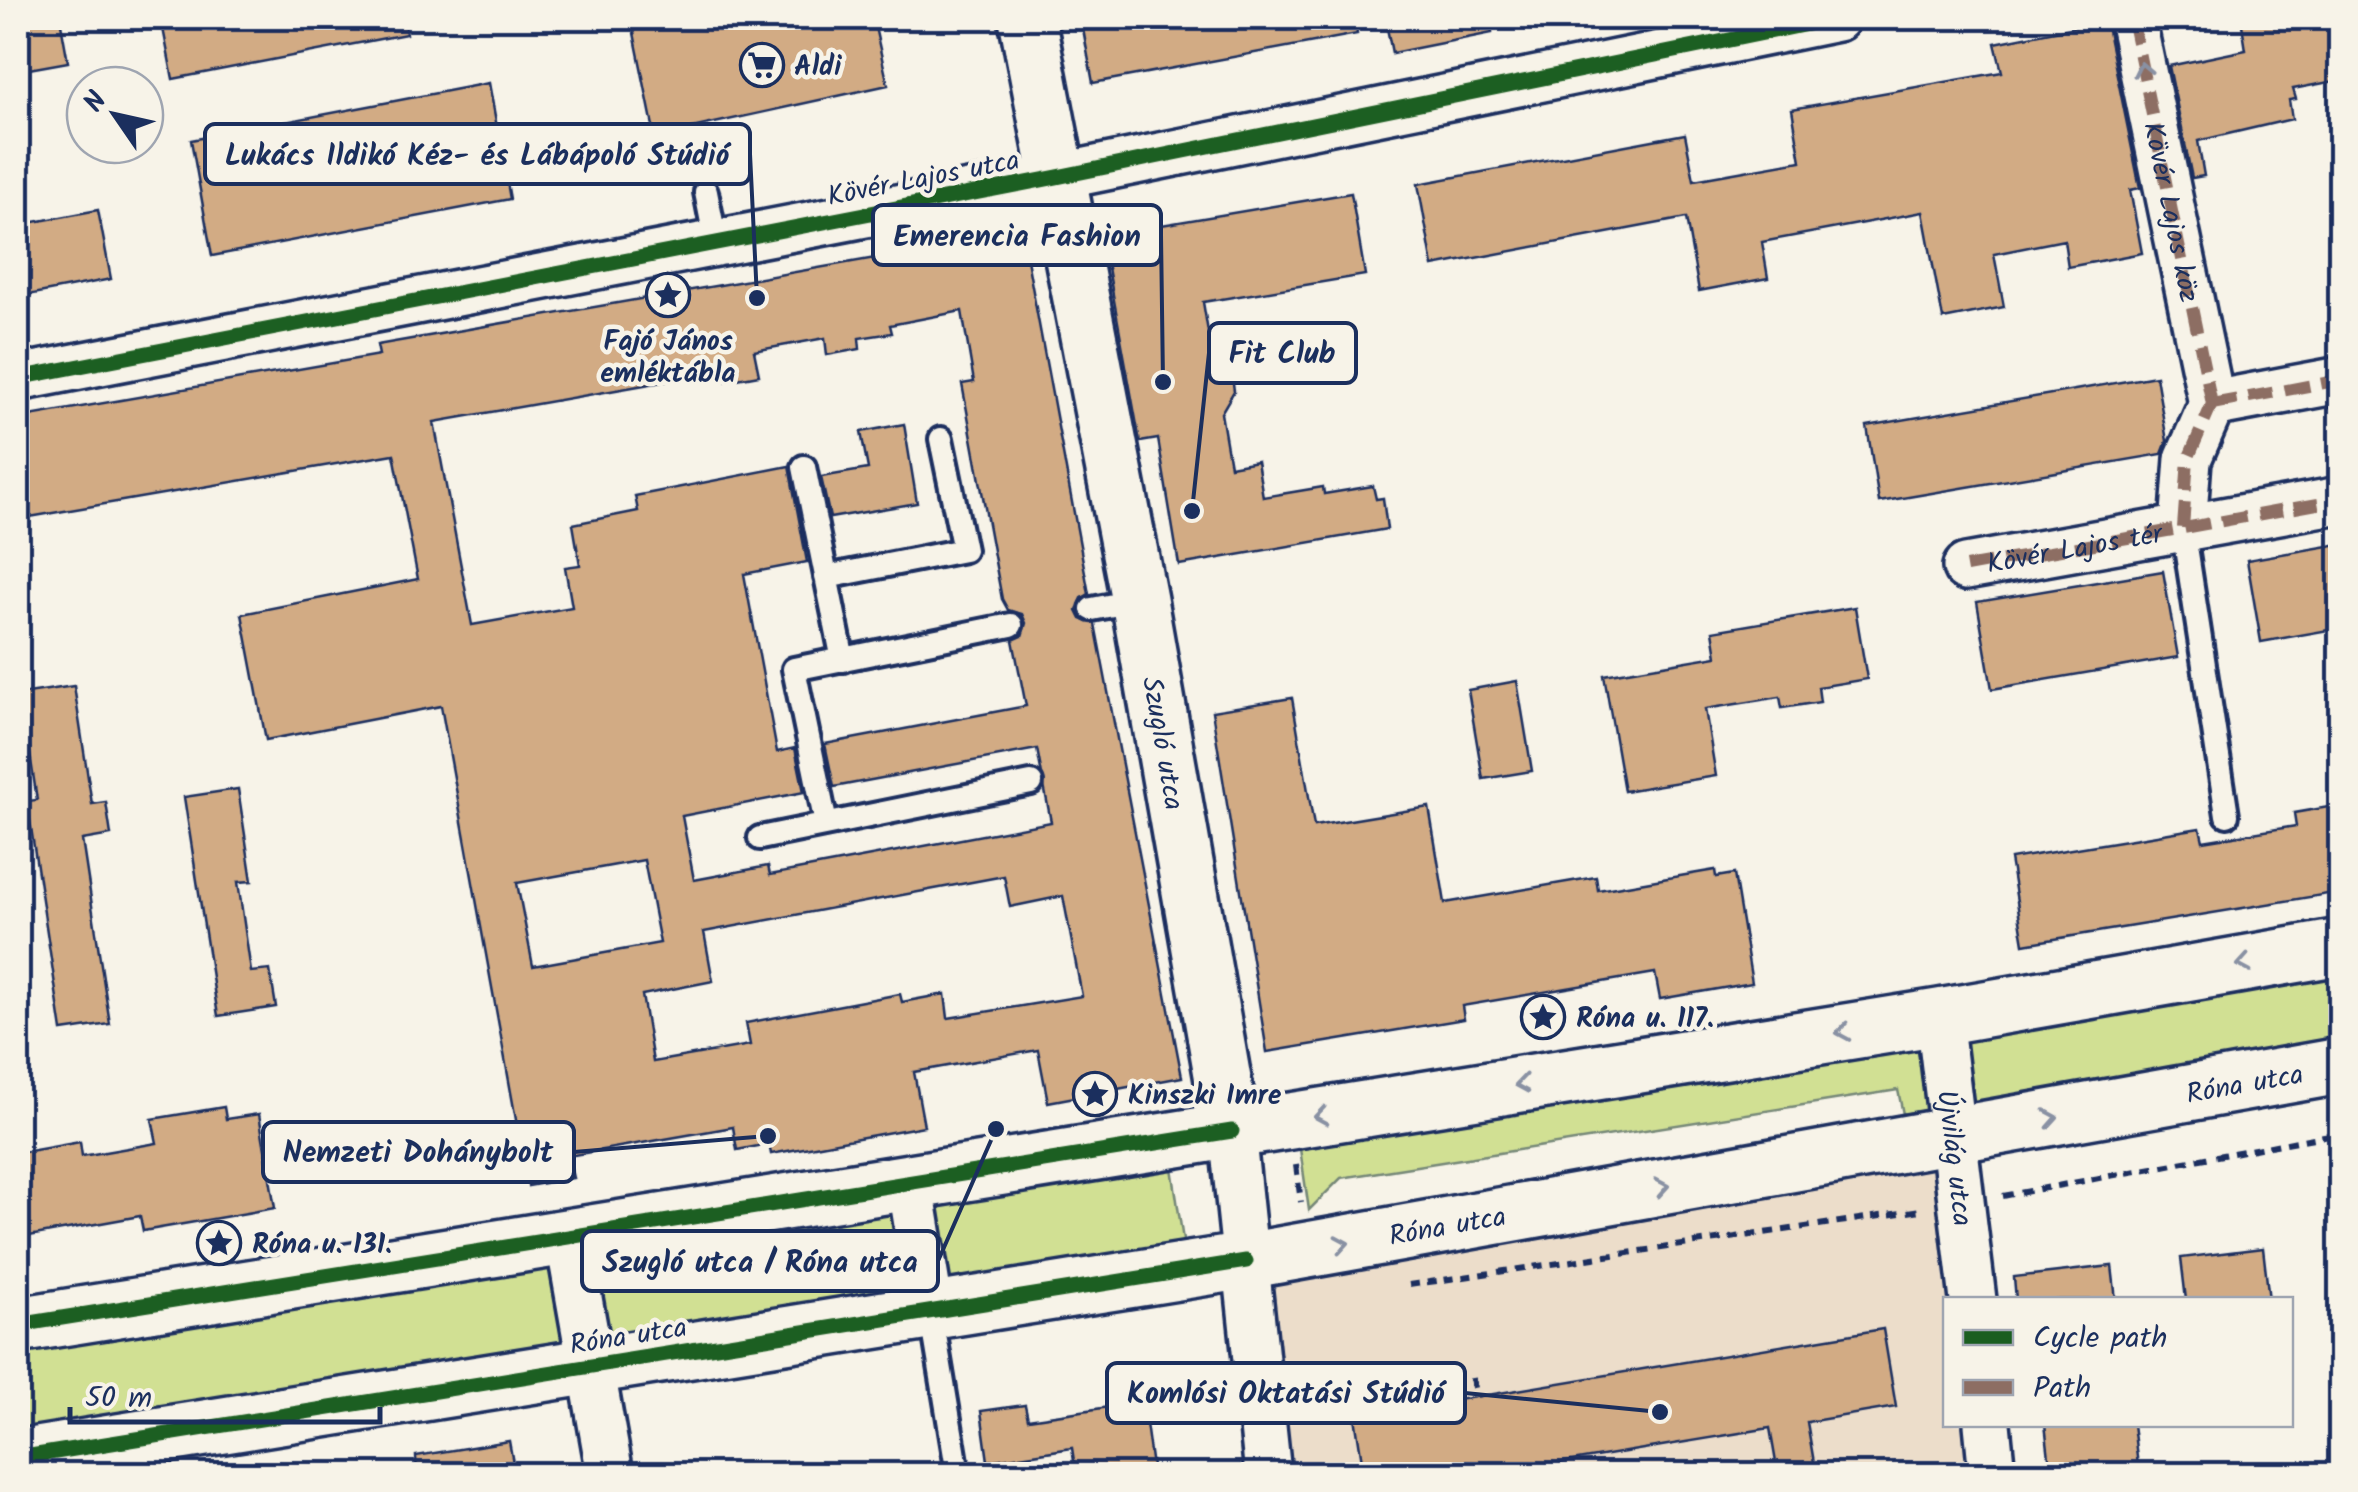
<svg xmlns="http://www.w3.org/2000/svg" width="2358" height="1492" font-family="Kalam,sans-serif">
<style>
.built{fill:#ecddca}
.green{fill:#d1e093;stroke:#768878;stroke-width:2.5}
.building{fill:#d2ab84;stroke:#1b2f5e;stroke-width:2.5;fill-rule:evenodd}
.lines{fill:none;stroke-linecap:round;stroke-linejoin:round}
.service-casing{stroke:#1b2f5e;stroke-width:30}
.minor-casing{stroke:#1b2f5e;stroke-width:52}
.tertiary-casing{stroke:#1b2f5e;stroke-width:62}
.path{stroke:#1b2f5e;stroke-width:6;stroke-dasharray:10 8;stroke-linecap:butt}
.service{stroke:#f7f3e8;stroke-width:22}
.minor{stroke:#f7f3e8;stroke-width:45}
.tertiary{stroke:#f7f3e8;stroke-width:55}
.quiet{stroke:#8d6e63;stroke-width:12;stroke-dasharray:25 12;stroke-linecap:butt}
.cycleway-casing{stroke:#f7f3e8;stroke-width:21}
.cycleway{stroke:#1b5e20;stroke-width:15}
.oneway{stroke:#8991a3}
.labels{text-anchor:middle;stroke-width:9;stroke-linejoin:round;paint-order:stroke}
.poi-label{font-size:28px;font-weight:bold;fill:#1b2f5e;stroke:#f7f3e8;text-anchor:start}
.street-label{font-size:28px;fill:#1b2f5e;stroke:#f7f3e8}
.leader{fill:none;stroke:#1b2f5e;stroke-width:4}
.callout-dot{fill:#1b2f5e;stroke:#f7f3e8;stroke-width:4}
.callout{fill:#f7f3e8;stroke:#1b2f5e;stroke-width:4}
.callout-label{font-size:30px;text-anchor:middle;font-weight:bold;fill:#1b2f5e}
</style>
<rect width="100%" height="100%" fill="#f7f3e8"/>
<filter id="ink" filterUnits="userSpaceOnUse"><feTurbulence type="fractalNoise" baseFrequency=".01" numOctaves="2"/><feDisplacementMap in="SourceGraphic" scale="20" xChannelSelector="R" yChannelSelector="G"/><feConvolveMatrix kernelMatrix="1 2 1 2 8 2 1 2 1" color-interpolation-filters="sRGB"/></filter>
<g filter="url(#ink)">
<path class="built" d="M 1947,1146 L 1964,1299 L 1946,1300 L 1946,1424 L 1977,1425 L 1982,1474 L 1275,1474 L 1253,1266 Z"/>
<path class="green" d="M 2340,968 L 2340,1043 L 1903,1114 L 1898,1090 L 1341,1178 L 1309,1210 L 1299,1142 Z
M 1171,1161 L 1184,1247 L 18,1433 L 18,1350 Z"/>
<path class="building" d="M 18,18 L 60,18 L 68,62 L 18,71 Z
M 161,18 L 404,18 L 406,34 L 173,79 Z
M 631,18 L 873,18 L 888,85 L 655,136 Z
M 1081,18 L 1355,18 L 1357,34 L 1093,83 Z
M 1385,18 L 1490,18 L 1492,33 L 1392,53 Z
M 2241,18 L 2340,18 L 2340,80 L 2293,89 L 2296,99 L 2289,100 L 2292,119 L 2198,141 L 2204,176 L 2192,178 L 2169,66 L 2246,50 Z
M 2106,21 L 2140,188 L 2130,190 L 2142,253 L 2068,267 L 2064,240 L 1994,254 L 2004,307 L 1943,319 L 1923,212 L 1762,242 L 1768,278 L 1699,291 L 1686,218 L 1433,266 L 1418,184 L 1685,134 L 1694,180 L 1801,161 L 1792,109 L 2002,72 L 1995,43 Z
M 489,83 L 510,199 L 212,256 L 191,140 Z
M 1351,193 L 1365,275 L 1203,302 L 1213,362 L 1232,375 L 1234,391 L 1221,413 L 1230,466 L 1257,461 L 1263,497 L 1323,487 L 1324,494 L 1373,486 L 1376,499 L 1383,498 L 1387,529 L 1179,565 L 1158,439 L 1140,442 L 1102,235 Z
M 98,210 L 111,279 L 18,297 L 18,225 Z
M 1021,227 L 1089,594 L 1082,598 L 1077,611 L 1081,619 L 1095,624 L 1182,1077 L 1048,1102 L 1038,1050 L 914,1072 L 924,1126 L 771,1154 L 769,1144 L 737,1150 L 733,1127 L 568,1156 L 573,1178 L 528,1186 L 441,706 L 266,740 L 242,614 L 418,579 L 394,454 L 18,519 L 18,418 L 379,355 L 377,345 L 904,253 L 904,249 ZM 962,311 L 974,382 L 962,384 L 1002,599 L 1008,610 L 1022,614 L 1026,623 L 1022,636 L 1013,640 L 1026,706 L 825,744 L 834,787 L 1037,749 L 1051,822 L 770,875 L 768,866 L 694,880 L 682,816 L 804,792 L 795,748 L 777,752 L 744,574 L 807,562 L 789,466 L 635,496 L 638,511 L 573,524 L 580,565 L 565,567 L 572,607 L 472,625 L 434,422 L 724,371 L 726,381 L 759,375 L 754,351 L 825,338 L 827,355 L 860,349 L 859,338 L 892,333 L 890,325 ZM 644,860 L 660,943 L 533,966 L 517,883 ZM 1004,876 L 1010,907 L 1063,896 L 1082,996 L 948,1018 L 945,994 L 902,1002 L 900,994 L 746,1023 L 750,1045 L 653,1062 L 642,995 L 713,981 L 704,932 Z
M 2156,376 L 2167,441 L 2162,454 L 1879,502 L 1867,426 Z
M 904,424 L 917,503 L 830,518 L 821,477 L 868,469 L 861,432 Z
M 2340,544 L 2340,628 L 2261,642 L 2247,560 Z
M 2163,571 L 2178,657 L 1992,689 L 1977,602 Z
M 1855,607 L 1867,679 L 1818,687 L 1820,702 L 1782,708 L 1780,697 L 1705,709 L 1716,776 L 1624,791 L 1604,675 L 1717,656 L 1713,631 Z
M 1517,681 L 1532,771 L 1483,779 L 1468,690 Z
M 74,686 L 92,804 L 106,802 L 111,835 L 82,840 L 110,1024 L 62,1031 L 27,801 L 37,800 L 21,694 Z
M 1292,698 L 1314,826 L 1429,807 L 1445,903 L 1596,877 L 1598,890 L 1715,870 L 1716,877 L 1734,874 L 1752,983 L 1660,999 L 1655,973 L 1462,1006 L 1464,1019 L 1267,1052 L 1212,711 Z
M 238,789 L 252,881 L 238,882 L 251,972 L 270,970 L 276,1007 L 218,1016 L 184,797 Z
M 2340,805 L 2340,892 L 2024,944 L 2010,859 L 2200,828 L 2203,841 L 2296,826 L 2294,813 Z
M 224,1107 L 226,1119 L 259,1114 L 275,1208 L 143,1231 L 140,1216 L 18,1238 L 18,1153 L 80,1142 L 82,1156 L 157,1143 L 152,1119 Z
M 2263,1248 L 2269,1300 L 2186,1300 L 2181,1258 Z
M 2112,1266 L 2116,1300 L 2016,1300 L 2014,1277 Z
M 1883,1329 L 1896,1407 L 1807,1422 L 1816,1474 L 1778,1474 L 1770,1428 L 1523,1469 L 1523,1474 L 1364,1474 L 1355,1417 Z
M 1143,1402 L 1153,1474 L 1076,1474 L 1072,1448 L 988,1461 L 981,1411 L 1025,1405 L 1028,1419 Z
M 2045,1424 L 2133,1424 L 2139,1474 L 2051,1474 Z
M 509,1441 L 515,1474 L 417,1474 L 416,1456 Z"/>
<g class="lines">
<defs>
<path id="service" d="M 706,192 L 716,243
M 804,467 L 843,660
M 2183,528 L 2227,815
M 826,577 L 964,550 L 941,439
M 1092,609 L 1139,600
M 826,824 L 794,669 L 1011,625
M 760,838 L 1031,783
M 931,1311 L 958,1474"/>
<g id="minor">
<path d="M 2132,18 L 2212,404"/>
<path d="M 18,378 L 1057,177 L 1837,18"/>
<path d="M 2212,404 L 2340,380"/>
<path d="M 2183,528 L 2188,459 L 2212,404"/>
<path id="s1" d="M 1966,567 L 2340,500"/>
<path id="s2" d="M 1939,1017 L 1973,1300"/>
<path d="M 1232,1131 L 1268,1474"/>
<path d="M 910,1181 L 931,1311"/>
<path d="M 568,1236 L 610,1474"/>
<path d="M 1987,1424 L 1992,1474"/>
</g>
<g id="tertiary">
<path id="s3" d="M 1027,18 L 1139,600 L 1232,1131"/>
<path d="M 18,1325 L 1939,1017 L 2340,947"/>
<path id="s4" d="M 18,1458 L 1246,1261 L 2340,1066"/>
</g>
</defs>
<use href="#service" class="service-casing"/>
<use href="#minor" class="minor-casing"/>
<use href="#tertiary" class="tertiary-casing"/>
<path class="path" d="M 1296,1165 L 1301,1202
M 2003,1196 L 2340,1133
M 1409,1285 L 1921,1210
M 1472,1378 L 1476,1397"/>
<use href="#service" class="service"/>
<use href="#minor" class="minor"/>
<use href="#tertiary" class="tertiary"/>
<g class="quiet">
<path id="s5" d="M 2132,18 L 2212,404"/>
<path d="M 2212,404 L 2340,380"/>
<path d="M 2183,528 L 2188,459 L 2212,404"/>
<path d="M 1966,567 L 2340,500"/>
</g>
<defs>
<path id="cycleway" d="M 18,378 L 1057,177 L 1837,18
M 18,1325 L 1232,1131
M 18,1458 L 1246,1261"/>
</defs>
<use href="#cycleway" class="cycleway-casing"/>
<use href="#cycleway" class="cycleway"/>
</g>
<defs><path id="oneway-chevron" d="M-2-3.5L2.5 0L-2 3.5" fill="none" stroke-width="1.6" stroke-linecap="round" stroke-linejoin="round" transform="scale(2.5)"/></defs>
<g class="oneway">
<use href="#oneway-chevron" transform="translate(2142 69) rotate(-102)"/>
<use href="#oneway-chevron" transform="translate(2244 964) rotate(170)"/>
<use href="#oneway-chevron" transform="translate(1843 1032) rotate(171)"/>
<use href="#oneway-chevron" transform="translate(1522 1084) rotate(171)"/>
<use href="#oneway-chevron" transform="translate(1321 1116) rotate(171)"/>
<use href="#oneway-chevron" transform="translate(2051 1118) rotate(-10)"/>
<use href="#oneway-chevron" transform="translate(1662 1187) rotate(-10)"/>
<use href="#oneway-chevron" transform="translate(1342 1244) rotate(-10)"/>
</g>
</g>
<defs>
<symbol id="supermarket-ring" viewBox="-11 -11 22 22"><circle r="9.5" fill="#f7f3e8" stroke="#1b2f5e" stroke-width="1.5"/><path d="M-6-5.5h2.5l.6 2H6L4.5 2H-2.5L-4.4-4H-6ZM-1.5 3.2a1.3 1.3 0 1 0 .1 0ZM3 3.2a1.3 1.3 0 1 0 .1 0Z" fill="#1b2f5e"/></symbol>
<symbol id="sight-ring" viewBox="-11 -11 22 22"><circle r="9.5" fill="#f7f3e8" stroke="#1b2f5e" stroke-width="1.5"/><path d="M0-6L1.8-2.2L6-1.7L2.9 1.2L3.7 5.4L0 3.3L-3.7 5.4L-2.9 1.2L-6-1.7L-1.8-2.2Z" fill="#1b2f5e"/></symbol>
</defs>
<g fill-rule="evenodd">
<use href="#supermarket-ring" x="737" y="40" width="50" height="50"/>
<use href="#sight-ring" x="643" y="270" width="50" height="50"/>
<use href="#sight-ring" x="1518" y="992" width="50" height="50"/>
<use href="#sight-ring" x="1070" y="1069" width="50" height="50"/>
<use href="#sight-ring" x="194" y="1218" width="50" height="50"/>
</g>
<g class="labels">
<g class="poi-label">
<text x="794" y="75">Aldi</text>
<text x="668" y="350" text-anchor="middle">Fajó János<tspan x="668" dy="32">emléktábla</tspan></text>
<text x="1576" y="1027">Róna u. 117.</text>
<text x="1128" y="1104">Kinszki Imre</text>
<text x="252" y="1253">Róna u. 131.</text>
</g>
<g class="street-label">
<text transform="translate(923 177) rotate(-11)" y="10">Kövér Lajos utca</text>
<text dy="10" stroke="none"><textPath href="#s5" startOffset="198">Kövér Lajos köz</textPath></text>
<text dy="10" stroke="none"><textPath href="#s1" startOffset="110">Kövér Lajos tér</textPath></text>
<text dy="10" stroke="none"><textPath href="#s3" startOffset="738">Szugló utca</textPath></text>
<text dy="10" stroke="none"><textPath href="#s4" startOffset="2258">Róna utca</textPath></text>
<text dy="10" stroke="none"><textPath href="#s2" startOffset="142">Újvilág utca</textPath></text>
<text dy="10" stroke="none"><textPath href="#s4" startOffset="1448">Róna utca</textPath></text>
<text transform="translate(628 1335) rotate(-9)" y="10">Róna utca</text>
</g>
</g>
<path class="leader" d="M757 298L750 154M1163 382L1161 235M1192 511L1209 353M768 1136L574 1152M996 1129L938 1261M1660 1412L1465 1393"/>
<g class="callout-dot">
<circle cx="757" cy="298" r="10"/>
<circle cx="1163" cy="382" r="10"/>
<circle cx="1192" cy="511" r="10"/>
<circle cx="768" cy="1136" r="10"/>
<circle cx="996" cy="1129" r="10"/>
<circle cx="1660" cy="1412" r="10"/>
</g>
<g class="callout">
<rect x="205" y="124" width="545" height="60" rx="10"/>
<rect x="873" y="205" width="288" height="60" rx="10"/>
<rect x="1209" y="323" width="147" height="60" rx="10"/>
<rect x="263" y="1122" width="311" height="60" rx="10"/>
<rect x="582" y="1231" width="356" height="60" rx="10"/>
<rect x="1107" y="1363" width="358" height="60" rx="10"/>
</g>
<g class="callout-label">
<text x="477" y="165">Lukács Ildikó Kéz- és Lábápoló Stúdió</text>
<text x="1017" y="246">Emerencia Fashion</text>
<text x="1282" y="363">Fit Club</text>
<text x="418" y="1162">Nemzeti Dohánybolt</text>
<text x="760" y="1272">Szugló utca / Róna utca</text>
<text x="1286" y="1403">Komlósi Oktatási Stúdió</text>
</g>
<rect width="2358" height="1492" fill="none" stroke="#f7f3e8" stroke-width="60"/>
<rect x="30" y="30" width="2298" height="1432" fill="none" stroke="#1b2f5e" stroke-width="4" filter="url(#ink)"/>
<rect x="1943" y="1297" width="350" height="130" fill="#f7f3e8" stroke="#9fa5b1" stroke-width="2.5"/>
<rect x="1963" y="1330" width="50" height="15" fill="#1b5e20" stroke="#9fa5b1" stroke-width="2.5"/>
<text x="2033" y="1347" font-size="30" fill="#1b2f5e">Cycle path</text>
<rect x="1963" y="1380" width="50" height="15" fill="#8d6e63" stroke="#9fa5b1" stroke-width="2.5"/>
<text x="2033" y="1397" font-size="30" fill="#1b2f5e">Path</text>
<g transform="translate(115 115) rotate(304)"><circle r="48" fill="#f7f3e8" stroke="#9fa5b1" stroke-width="2.5"/>
<path d="M0-8L18 38L0 25L-18 38Z" fill="#1b2f5e"/>
<text y="-15" font-size="28" font-weight="bold" text-anchor="middle" fill="#1b2f5e">N</text>
</g>
<path d="M70 1407v15h310v-15" fill="none" stroke="#1b2f5e" stroke-width="5"/>
<text x="85" y="1407" font-size="30" fill="#1b2f5e" stroke="#f7f3e8" stroke-width="8" paint-order="stroke">50 m</text>
</svg>
